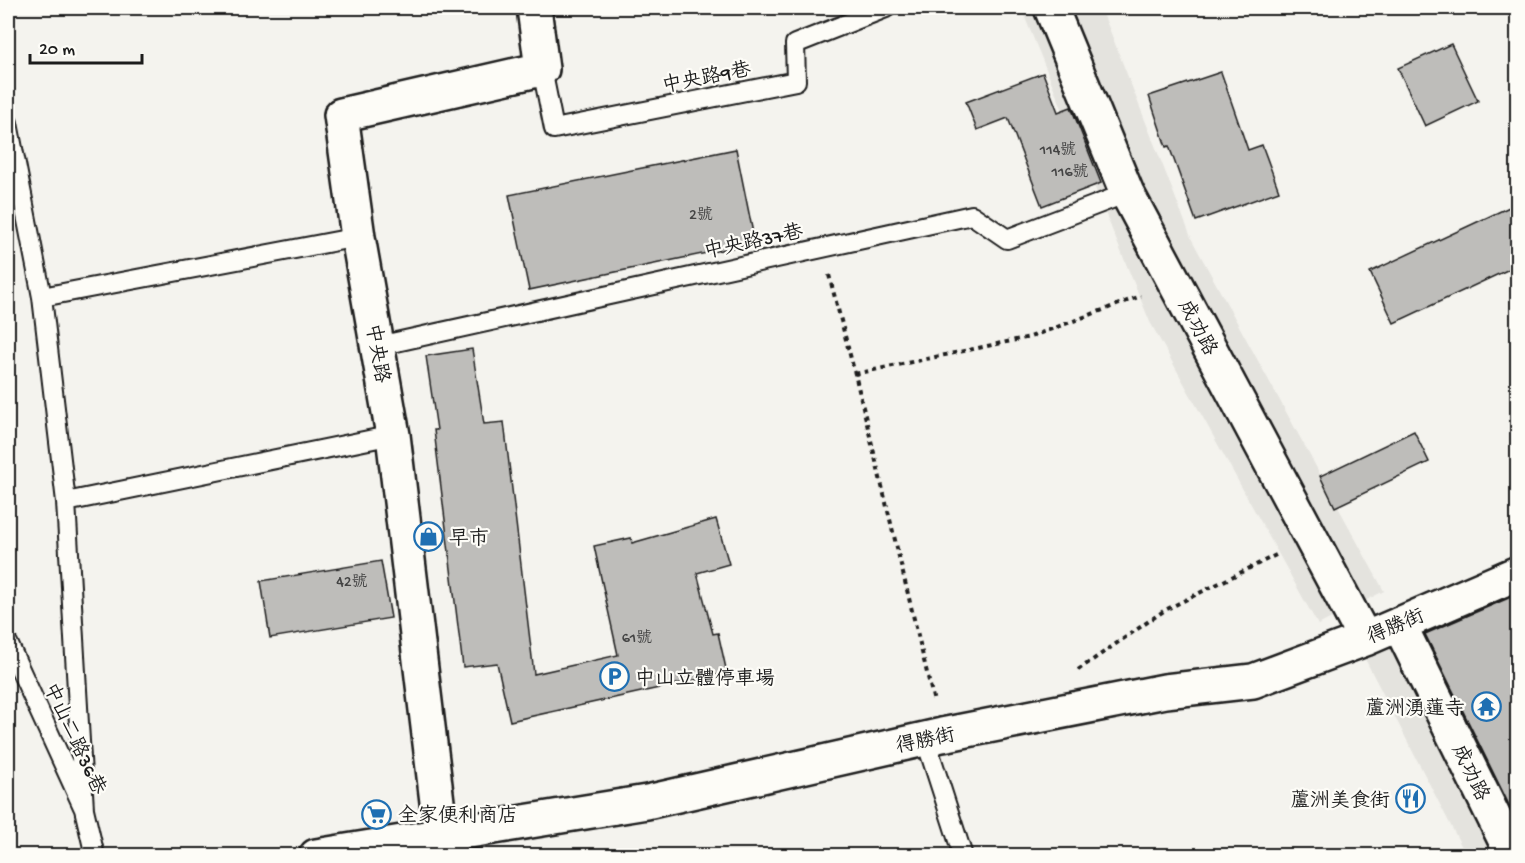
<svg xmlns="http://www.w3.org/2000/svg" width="1525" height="863" font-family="'Gochi Hand','LXGW WenKai TC',sans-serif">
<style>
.built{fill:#e4e3de}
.building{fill:#bebdba;stroke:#1c1c1c;stroke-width:1.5}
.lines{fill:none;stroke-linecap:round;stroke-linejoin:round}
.service-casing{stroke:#1c1c1c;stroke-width:22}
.minor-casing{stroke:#1c1c1c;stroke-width:38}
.path{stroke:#1c1c1c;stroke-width:4;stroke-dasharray:4.5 4.5;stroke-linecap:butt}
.service{stroke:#fdfcf7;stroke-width:18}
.minor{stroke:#fdfcf7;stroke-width:33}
.labels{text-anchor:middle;stroke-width:4.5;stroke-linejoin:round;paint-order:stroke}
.number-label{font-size:16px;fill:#444}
.street-label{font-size:20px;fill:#1c1c1c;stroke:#fdfcf7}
.poi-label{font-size:20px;fill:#1c1c1c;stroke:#fdfcf7;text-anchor:start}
</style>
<rect width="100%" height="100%" fill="#f4f3ee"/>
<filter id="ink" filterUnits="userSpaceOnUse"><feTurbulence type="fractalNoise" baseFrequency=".0167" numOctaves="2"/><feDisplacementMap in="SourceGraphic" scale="12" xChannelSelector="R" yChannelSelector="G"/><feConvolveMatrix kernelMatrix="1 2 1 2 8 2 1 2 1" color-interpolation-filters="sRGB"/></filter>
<g filter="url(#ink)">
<path class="built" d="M 1021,8 L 1101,8 L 1192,240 L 1384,591 L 1318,625 L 1150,322 Z
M 1409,629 L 1517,823 L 1517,855 L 1466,855 L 1363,655 Z"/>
<path class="building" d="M 1451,44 L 1478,101 L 1425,126 L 1398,68 Z
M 1221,72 L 1248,150 L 1262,145 L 1279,191 L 1196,221 L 1169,146 L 1166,147 L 1149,96 Z
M 1043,73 L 1058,112 L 1071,107 L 1101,183 L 1042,206 L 1008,118 L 977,130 L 966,102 Z
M 736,149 L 755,243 L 529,290 L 509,195 Z
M 1518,203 L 1518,265 L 1394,323 L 1370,272 Z
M 472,349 L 484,424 L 504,422 L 534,674 L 618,655 L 594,546 L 631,538 L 632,543 L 716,519 L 729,564 L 697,573 L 713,634 L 718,633 L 727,673 L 510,721 L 497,663 L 463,667 L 434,430 L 437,430 L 426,356 Z
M 1414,431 L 1429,462 L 1335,507 L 1320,476 Z
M 381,561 L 391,618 L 270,638 L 261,581 Z
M 1518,594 L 1518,823 L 1425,634 Z"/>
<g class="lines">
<defs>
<path id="service" d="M 542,69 L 554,129 L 796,81 L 795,44 L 886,8
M 8,123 L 42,297 L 66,502 L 84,809
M 42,297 L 358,237
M 378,346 L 972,215 L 1007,239 L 1127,193
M 66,502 L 393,435
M 8,643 L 84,809 L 95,856
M 925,738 L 963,856"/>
<path id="minor" d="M 1051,8 L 1127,193 L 1365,639
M 1399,624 L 1513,856
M 447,855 L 441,835 L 393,435 L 358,237 L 341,115 L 542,69 L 534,8
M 316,856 L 647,802 L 942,735 L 1165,691 L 1253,681 L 1365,639 L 1518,573"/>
</defs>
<use href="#service" class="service-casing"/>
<use href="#minor" class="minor-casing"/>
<path class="path" d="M 829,275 L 855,374 L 934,702
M 855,374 L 1030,337 L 1141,296
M 1078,670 L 1165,610 L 1278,554"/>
<use href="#service" class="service"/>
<use href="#minor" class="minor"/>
</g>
</g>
<defs>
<symbol id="shop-ring" viewBox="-11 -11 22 22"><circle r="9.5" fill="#fdfcf7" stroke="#1f6fb2" stroke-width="1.5"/><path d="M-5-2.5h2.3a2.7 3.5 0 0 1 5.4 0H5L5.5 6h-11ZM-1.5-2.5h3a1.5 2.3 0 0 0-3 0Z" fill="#1f6fb2"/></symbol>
<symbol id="parking-ring" viewBox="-11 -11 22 22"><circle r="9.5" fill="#fdfcf7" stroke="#1f6fb2" stroke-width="1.5"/><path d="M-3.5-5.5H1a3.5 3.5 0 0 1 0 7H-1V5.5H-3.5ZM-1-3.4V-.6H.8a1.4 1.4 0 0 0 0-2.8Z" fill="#1f6fb2"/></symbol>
<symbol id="temple-ring" viewBox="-11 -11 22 22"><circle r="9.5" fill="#fdfcf7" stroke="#1f6fb2" stroke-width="1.5"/><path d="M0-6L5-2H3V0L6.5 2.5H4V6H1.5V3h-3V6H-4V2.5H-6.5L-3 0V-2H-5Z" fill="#1f6fb2"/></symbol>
<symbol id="restaurant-ring" viewBox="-11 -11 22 22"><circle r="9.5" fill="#fdfcf7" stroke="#1f6fb2" stroke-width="1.5"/><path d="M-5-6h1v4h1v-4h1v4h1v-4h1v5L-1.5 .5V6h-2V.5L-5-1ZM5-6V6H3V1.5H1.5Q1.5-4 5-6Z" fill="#1f6fb2"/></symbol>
<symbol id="supermarket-ring" viewBox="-11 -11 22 22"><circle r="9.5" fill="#fdfcf7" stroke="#1f6fb2" stroke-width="1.5"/><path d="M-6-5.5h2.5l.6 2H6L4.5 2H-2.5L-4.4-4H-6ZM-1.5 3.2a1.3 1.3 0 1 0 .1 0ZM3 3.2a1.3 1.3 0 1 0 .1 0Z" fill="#1f6fb2"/></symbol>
</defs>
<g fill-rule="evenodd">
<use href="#shop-ring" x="412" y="520" width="33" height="33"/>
<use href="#parking-ring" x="598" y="660" width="33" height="33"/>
<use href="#temple-ring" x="1470" y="690" width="33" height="33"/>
<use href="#restaurant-ring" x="1394" y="782" width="33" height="33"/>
<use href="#supermarket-ring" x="360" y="798" width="33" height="33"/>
</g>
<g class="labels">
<g class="number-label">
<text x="1058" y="154">114號</text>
<text x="1070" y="176">116號</text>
<text x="701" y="219">2號</text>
<text x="352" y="586">42號</text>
<text x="637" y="642">61號</text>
</g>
<g class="street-label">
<text transform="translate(706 76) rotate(-11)" y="7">中央路9巷</text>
<text transform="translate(753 240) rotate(-12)" y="7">中央路37巷</text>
<text transform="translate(1199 327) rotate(62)" y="7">成功路</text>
<text transform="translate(379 353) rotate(80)" y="7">中央路</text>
<text transform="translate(1395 625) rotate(-23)" y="7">得勝街</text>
<text transform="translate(76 738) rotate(65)" y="7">中山二路36巷</text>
<text transform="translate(925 739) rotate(-12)" y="7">得勝街</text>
<text transform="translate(1472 772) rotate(64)" y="7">成功路</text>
</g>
<g class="poi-label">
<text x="449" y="544">早市</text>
<text x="635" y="684">中山立體停車場</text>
<text x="1465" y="714" text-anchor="end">蘆洲湧蓮寺</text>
<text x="1390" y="806" text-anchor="end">蘆洲美食街</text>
<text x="398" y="821">全家便利商店</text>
</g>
</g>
<rect width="1525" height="863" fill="none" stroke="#fdfcf7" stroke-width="30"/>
<rect x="15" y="15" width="1495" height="833" fill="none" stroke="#1c1c1c" stroke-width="2" filter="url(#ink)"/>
<path d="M30 54v9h112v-9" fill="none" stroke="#1c1c1c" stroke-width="3"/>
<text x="39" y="54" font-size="18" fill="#1c1c1c" stroke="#fdfcf7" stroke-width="4.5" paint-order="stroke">20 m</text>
</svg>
